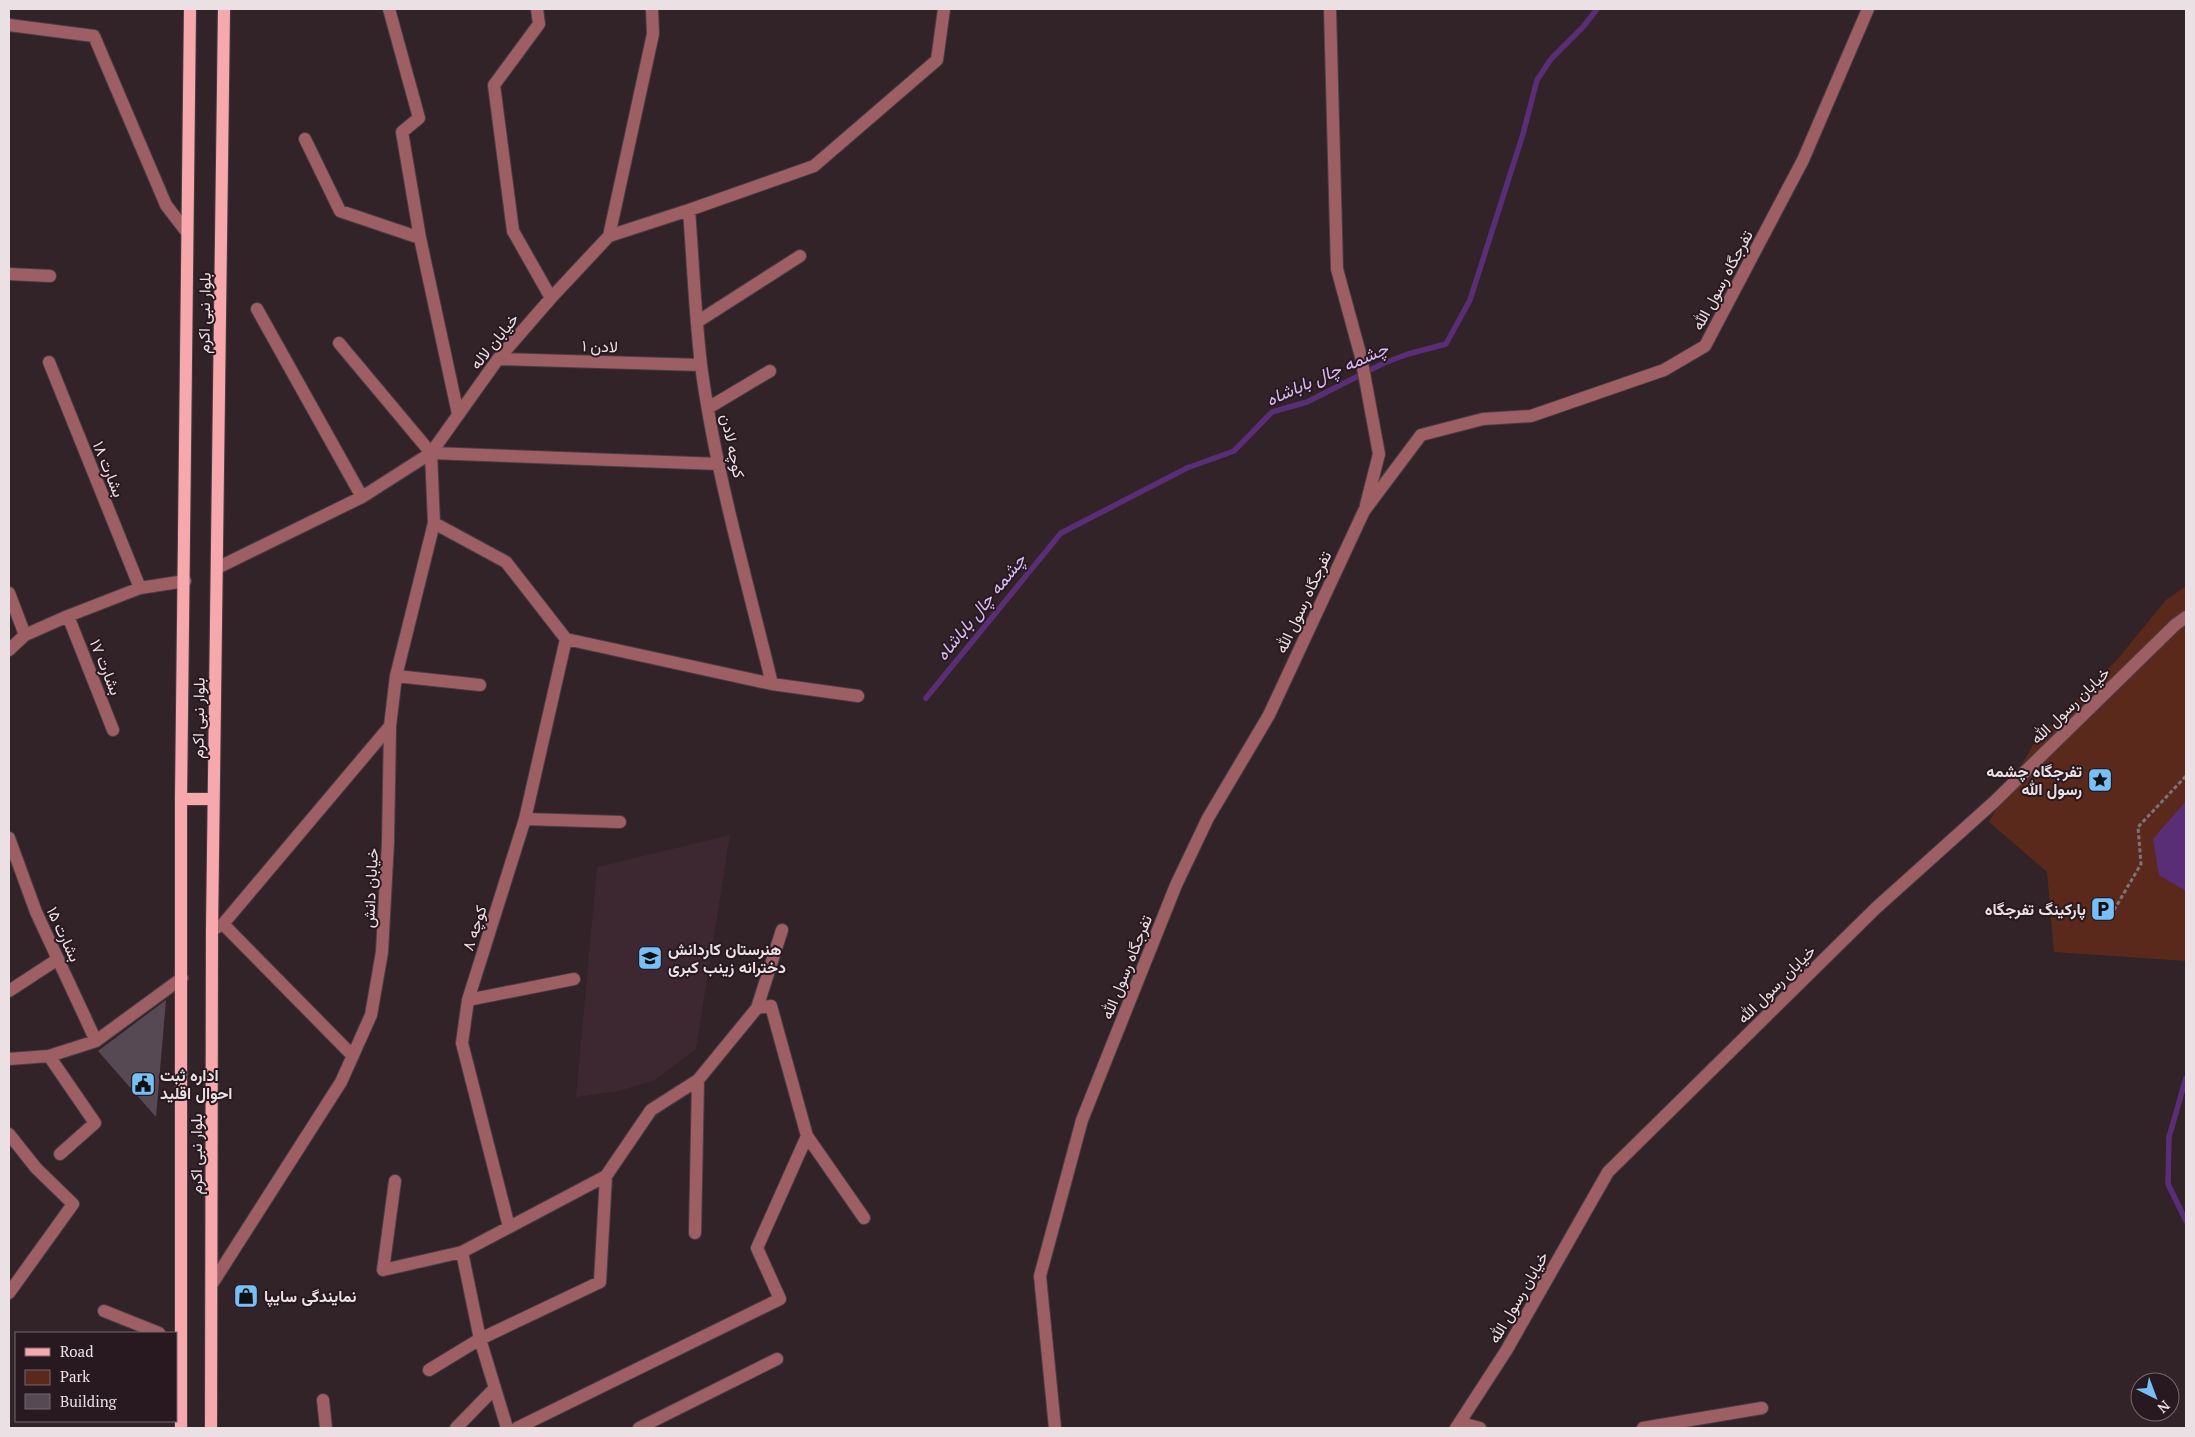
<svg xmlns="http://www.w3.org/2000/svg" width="2195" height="1437" font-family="'PT Serif',Vazirmatn,serif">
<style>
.built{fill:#3d2831}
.green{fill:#5b291b}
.water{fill:#592e77}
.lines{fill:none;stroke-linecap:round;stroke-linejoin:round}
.stream{stroke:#592e77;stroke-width:5.5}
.building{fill:#564954}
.minor-casing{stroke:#4b3e42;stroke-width:14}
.major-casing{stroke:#4b3e42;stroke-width:14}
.path{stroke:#7f7377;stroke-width:3;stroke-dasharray:4 2.5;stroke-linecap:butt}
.minor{stroke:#9e5f64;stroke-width:12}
.major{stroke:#f7a8ad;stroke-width:12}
.labels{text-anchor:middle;stroke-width:4;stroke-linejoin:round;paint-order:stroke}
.street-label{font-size:16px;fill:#ebe1e5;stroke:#27191f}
.poi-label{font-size:16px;font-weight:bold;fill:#ebe1e5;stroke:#27191f;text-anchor:start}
.water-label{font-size:18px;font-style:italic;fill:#d9b8f6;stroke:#27191f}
</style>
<rect width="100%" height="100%" fill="#312328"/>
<path class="built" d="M 730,835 L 696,1049 L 655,1080 L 619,1091 L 576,1097 L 597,867 Z"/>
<path class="green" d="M 2186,586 L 2186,961 L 2054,952 L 2047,872 L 1989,822 L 2037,738 L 2116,661 L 2166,600 Z"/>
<path class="water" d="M 2186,801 L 2186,891 L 2159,875 L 2153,839 Z"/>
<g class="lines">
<path class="stream" d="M 926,698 L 1061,533 L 1187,468 L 1234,451 L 1272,412 L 1307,402 L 1384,363 L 1408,354 L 1446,344 L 1470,300 L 1523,134 L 1537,80 L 1551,59 L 1583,27 L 1597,9
M 2186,1078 L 2169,1137 L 2168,1184 L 2186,1221"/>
</g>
<path class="building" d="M 166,1000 L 156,1117 L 98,1051 Z"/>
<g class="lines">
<defs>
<path id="minor" d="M 389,9 L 419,118 L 402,132 L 420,238 L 458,414
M 537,9 L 539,24 L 494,85 L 513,231 L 551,298
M 1330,9 L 1337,269 L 1361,357 L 1379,454 L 1366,505
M 9,25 L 94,36 L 166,205 L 186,231
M 305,139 L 340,211 L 420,238
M 689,210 C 693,262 695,314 701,365 C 715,471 747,580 772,684
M 609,236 L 653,34 L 652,9
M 9,274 L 50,276
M 257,309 L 362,497
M 697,322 L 800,256
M 339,343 L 431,453 L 719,464
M 498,359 L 701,365
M 49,362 L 140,588
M 708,408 L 770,371
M 434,523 L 506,562 L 566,639 L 772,684 L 858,696
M 217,568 L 362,497 L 431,453 L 498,359 L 551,298 L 609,236 L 689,210 L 814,166 L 937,60 L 944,9
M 9,593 L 25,635
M 68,616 L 113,730
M 9,650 L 25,635 L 68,616 L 140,588 L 185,581
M 396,676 L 480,685
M 525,819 L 620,822
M 9,838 L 36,912 L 96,1041
M 223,924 L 353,1056
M 212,930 L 223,924 L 390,726
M 9,991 L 58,959
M 468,1000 L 574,979
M 757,1008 L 782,930
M 49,1056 L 95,1123 L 60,1154
M 9,1059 L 49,1056 L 96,1041 L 182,978
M 9,1134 L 36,1168 L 73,1204 L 9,1293
M 395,1181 L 383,1270 L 462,1252
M 509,1227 L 462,1043 L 468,1000 L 525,819 L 566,639
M 695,1233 L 698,1080
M 212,1284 L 341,1082 L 371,1015 L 382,952 L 388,842 L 390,726 L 396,676 L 434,523 L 431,453
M 104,1311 L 159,1333
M 429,1370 L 480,1339 L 600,1282 L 606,1176
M 323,1400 L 326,1428
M 1461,1423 L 1480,1428
M 456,1428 L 495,1388
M 507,1428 L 480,1339 L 462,1252 L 606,1176 L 651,1110 L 698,1080 L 757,1008 L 771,1006 L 807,1136 L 864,1218
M 517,1428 L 780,1299 L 757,1248 L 807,1136
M 639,1428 L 777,1359
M 1055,1428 L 1040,1276 L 1082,1120 L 1176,885 L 1208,818 L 1269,715 L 1364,511 L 1421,435 L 1483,419 L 1531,416 L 1664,370 L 1705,346 L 1803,160 L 1868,9
M 1456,1428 L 1506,1351 L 1608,1172 L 1876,908 L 1994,802 L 2175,625 L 2186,617
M 1643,1428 L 1762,1408"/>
<path id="major" d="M 181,799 L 213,799
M 181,1428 L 181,799 L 190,9
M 211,1428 L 212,930 L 224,9"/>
</defs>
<use href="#minor" class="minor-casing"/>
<use href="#major" class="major-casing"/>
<path class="path" d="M 2114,910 L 2141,864 L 2138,827 L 2186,776"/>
<use href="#minor" class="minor"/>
<use href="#major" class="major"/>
</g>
<defs>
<symbol id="sight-square" viewBox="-11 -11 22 22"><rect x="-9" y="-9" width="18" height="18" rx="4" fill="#77c0f7" stroke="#27191f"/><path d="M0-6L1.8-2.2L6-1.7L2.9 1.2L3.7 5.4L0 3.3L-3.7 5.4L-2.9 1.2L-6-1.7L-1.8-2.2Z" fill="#111"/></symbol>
<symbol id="parking-square" viewBox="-11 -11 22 22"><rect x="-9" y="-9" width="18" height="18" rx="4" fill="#77c0f7" stroke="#27191f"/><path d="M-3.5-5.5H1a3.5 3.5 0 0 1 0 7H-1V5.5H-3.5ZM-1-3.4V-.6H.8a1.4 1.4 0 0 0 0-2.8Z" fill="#111"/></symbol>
<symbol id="school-square" viewBox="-11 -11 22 22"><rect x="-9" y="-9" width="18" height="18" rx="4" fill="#77c0f7" stroke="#27191f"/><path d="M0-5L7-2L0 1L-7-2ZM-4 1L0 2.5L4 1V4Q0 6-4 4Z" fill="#111"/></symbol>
<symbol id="civic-square" viewBox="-11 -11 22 22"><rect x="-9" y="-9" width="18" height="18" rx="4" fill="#77c0f7" stroke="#27191f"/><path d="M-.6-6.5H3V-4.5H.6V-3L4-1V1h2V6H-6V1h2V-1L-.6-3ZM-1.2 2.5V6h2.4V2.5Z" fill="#111"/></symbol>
<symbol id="shop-square" viewBox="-11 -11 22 22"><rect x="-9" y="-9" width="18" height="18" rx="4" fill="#77c0f7" stroke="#27191f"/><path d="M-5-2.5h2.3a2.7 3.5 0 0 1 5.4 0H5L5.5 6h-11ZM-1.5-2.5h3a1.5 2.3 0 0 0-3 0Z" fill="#111"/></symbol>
</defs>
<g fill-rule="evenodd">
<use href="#sight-square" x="2086" y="766" width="28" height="28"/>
<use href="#parking-square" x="2089" y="895" width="28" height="28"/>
<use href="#school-square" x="636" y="944" width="28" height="28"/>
<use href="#civic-square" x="129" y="1070" width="28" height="28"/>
<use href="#shop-square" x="232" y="1282" width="28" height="28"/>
</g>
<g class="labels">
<g class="street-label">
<text transform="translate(1722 280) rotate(-62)" y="6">تفرجگاه رسول الله</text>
<text transform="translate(204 313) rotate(-89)" y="6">بلوار نبی اکرم</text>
<text transform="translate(494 341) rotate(-51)" y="6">خیابان لاله</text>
<text transform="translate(600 346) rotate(2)" y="6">لادن ۱</text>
<text transform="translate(733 446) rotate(78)" y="6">کوچه لادن</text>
<text transform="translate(109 469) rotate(68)" y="6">بشارت ۱۸</text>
<text transform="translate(1303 602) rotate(-65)" y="6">تفرجگاه رسول الله</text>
<text transform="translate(106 667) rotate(68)" y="6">بشارت ۱۷</text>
<text transform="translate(2070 705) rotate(-44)" y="6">خیابان رسول الله</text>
<text transform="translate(198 718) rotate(-89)" y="6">بلوار نبی اکرم</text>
<text transform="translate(370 888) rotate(-87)" y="6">خیابان دانش</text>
<text transform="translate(474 928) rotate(-72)" y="6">کوچه ۸</text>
<text transform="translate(64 934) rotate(65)" y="6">بشارت ۱۵</text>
<text transform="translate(1126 967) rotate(-68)" y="6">تفرجگاه رسول الله</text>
<text transform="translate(1776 984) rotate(-45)" y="6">خیابان رسول الله</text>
<text transform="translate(196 1154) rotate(-90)" y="6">بلوار نبی اکرم</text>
<text transform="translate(1518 1297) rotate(-60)" y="6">خیابان رسول الله</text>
</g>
<g class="poi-label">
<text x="2082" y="777" text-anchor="end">تفرجگاه چشمه<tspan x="2082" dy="18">رسول الله</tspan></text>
<text x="2086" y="915" text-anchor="end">پارکینگ تفرجگاه</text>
<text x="668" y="955">هنرستان کاردانش<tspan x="668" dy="18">دخترانه زینب کبری</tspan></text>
<text x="160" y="1081">اداره ثبت<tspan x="160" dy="18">احوال اقلید</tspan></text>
<text x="264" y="1302">نمایندگی سایپا</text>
</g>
<g class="water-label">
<text transform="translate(1327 374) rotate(-24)" y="6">چشمه چال باباشاه</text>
<text transform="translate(981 607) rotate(-51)" y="6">چشمه چال باباشاه</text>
</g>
</g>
<rect width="2195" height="1437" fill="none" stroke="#ebe1e5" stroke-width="20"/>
<rect x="15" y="1332" width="162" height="90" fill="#27191f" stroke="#75696e"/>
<rect x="25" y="1348" width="25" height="8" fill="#f7a8ad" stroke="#75696e"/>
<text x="60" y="1357" font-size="15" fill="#ebe1e5">Road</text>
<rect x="25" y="1370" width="25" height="15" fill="#5b291b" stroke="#75696e"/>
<text x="60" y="1382" font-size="15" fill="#ebe1e5">Park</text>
<rect x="25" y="1394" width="25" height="15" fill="#564954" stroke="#75696e"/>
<text x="60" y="1407" font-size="15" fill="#ebe1e5">Building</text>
<g transform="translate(2155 1397) rotate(138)"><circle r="24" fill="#27191f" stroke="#75696e"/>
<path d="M0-4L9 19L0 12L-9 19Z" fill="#77c0f7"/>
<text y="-8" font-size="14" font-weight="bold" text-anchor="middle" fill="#ebe1e5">N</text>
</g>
</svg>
